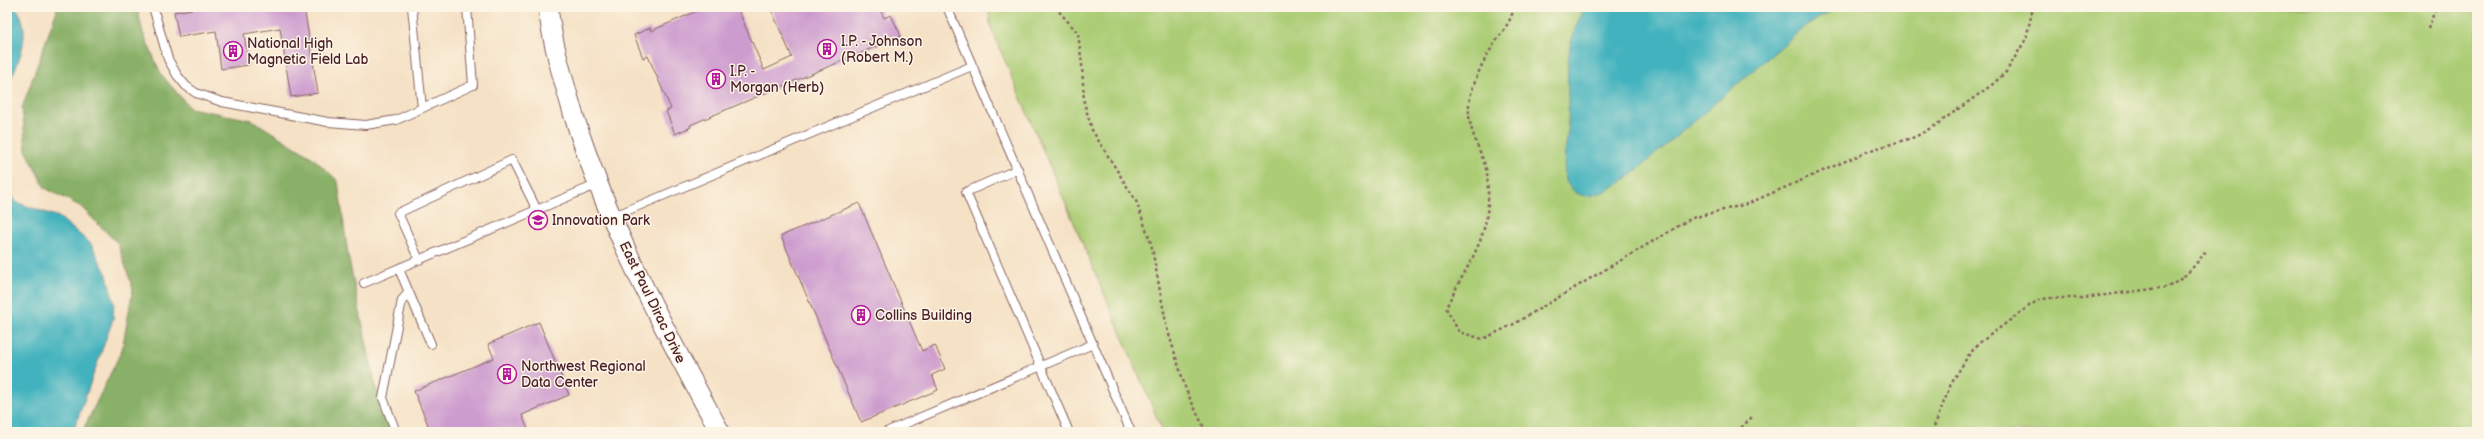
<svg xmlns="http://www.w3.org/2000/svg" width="2484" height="439" font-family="'Balsamiq Sans',sans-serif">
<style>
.green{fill:#accd76;stroke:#7b7650}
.forest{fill:#89b067;stroke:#6a6849}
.water{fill:#43b2be;stroke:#466874}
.building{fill:#cd9ccf}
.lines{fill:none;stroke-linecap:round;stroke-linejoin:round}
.service-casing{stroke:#866361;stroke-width:10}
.tertiary-casing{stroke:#866361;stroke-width:21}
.path{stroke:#866361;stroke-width:2.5;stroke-dasharray:3 3;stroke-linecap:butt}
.service{stroke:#fff;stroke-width:8}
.tertiary{stroke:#fff;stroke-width:19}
.labels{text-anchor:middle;stroke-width:3;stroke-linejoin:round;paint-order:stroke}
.poi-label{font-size:14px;fill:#4a1f2b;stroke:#fcf5e5;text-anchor:start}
.street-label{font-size:14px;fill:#4a1f2b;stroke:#fcf5e5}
</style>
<rect width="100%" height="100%" fill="#fcf5e5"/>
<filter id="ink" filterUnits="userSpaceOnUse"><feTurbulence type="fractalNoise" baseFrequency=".025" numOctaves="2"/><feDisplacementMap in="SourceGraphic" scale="8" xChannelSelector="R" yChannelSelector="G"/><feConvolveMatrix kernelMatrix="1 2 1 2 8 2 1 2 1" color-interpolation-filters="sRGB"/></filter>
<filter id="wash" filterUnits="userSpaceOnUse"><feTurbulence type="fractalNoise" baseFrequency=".012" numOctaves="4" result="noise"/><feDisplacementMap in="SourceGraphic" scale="16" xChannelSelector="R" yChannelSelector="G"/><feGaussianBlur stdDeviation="0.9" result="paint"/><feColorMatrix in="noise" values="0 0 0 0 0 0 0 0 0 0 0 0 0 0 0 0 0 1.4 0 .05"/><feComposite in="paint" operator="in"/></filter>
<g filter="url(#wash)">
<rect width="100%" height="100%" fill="#f5e1c5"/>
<path class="green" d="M 988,7 L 2477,7 L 2477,432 L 1163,432 L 991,28 Z"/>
<path class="forest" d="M 55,7 L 137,7 L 143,33 L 161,74 L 190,108 L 252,120 L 313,158 L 338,181 L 348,255 L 376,388 L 393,432 L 82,432 L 122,350 L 133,289 L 118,244 L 80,206 L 45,188 L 26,150 L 22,108 L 57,10 Z"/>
<path class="water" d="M 7,7 L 15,7 C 34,28 19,64 7,86 Z
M 1585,7 L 1837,7 L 1803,28 L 1630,176 C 1617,184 1591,204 1575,192 C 1572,190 1566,183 1566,180 C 1561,162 1568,141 1568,123 C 1569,99 1566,76 1569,53 C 1571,37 1578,21 1585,7 Z
M 7,187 L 15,202 L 59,217 L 91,244 L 107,275 L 114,303 L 113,319 L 73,432 L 7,432 Z"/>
<g id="blocks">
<path class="building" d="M 203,7 L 304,7 L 318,93 L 291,97 L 280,28 L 244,34 L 249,65 L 221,69 L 216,31 L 179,37 L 174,12 Z
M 706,7 L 737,7 L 764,70 L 792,57 L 770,7 L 879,7 L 884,18 L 891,15 L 901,36 L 690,125 L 691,127 L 675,134 L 666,111 L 671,109 L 648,56 L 643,58 L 634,35 L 650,28 L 651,31 Z
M 859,203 L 922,351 L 935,345 L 945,369 L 932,375 L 938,390 L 861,422 L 781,236 Z
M 539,322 L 569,395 L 522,415 L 529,432 L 431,432 L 414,391 L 494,358 L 488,344 Z"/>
</g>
</g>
<g filter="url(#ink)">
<use href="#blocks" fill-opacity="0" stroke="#866361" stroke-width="1"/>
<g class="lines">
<defs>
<path id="service" d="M 153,7 L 168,59 L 177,75 L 186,86 L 196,93 L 222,102 L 328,122 L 366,125 L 396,120 L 473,85 L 467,7
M 412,7 L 422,108
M 947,7 L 1131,432
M 1018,169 L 966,192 L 1069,432
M 612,217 L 972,66
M 419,260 L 398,213 L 512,160 L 537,210
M 399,269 L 431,344
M 364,283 L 598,184
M 396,432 L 383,398 L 402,300 L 409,292
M 886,432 L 1093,344"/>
<path id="tertiary" d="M 548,7 C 552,43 563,78 573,113 C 608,226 664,329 720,432"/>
</defs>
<use href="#service" class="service-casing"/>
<use href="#tertiary" class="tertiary-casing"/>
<path class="path" d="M 1055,7 L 1078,33 L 1082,65 L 1084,102 L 1092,130 L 1136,201 L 1151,243 L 1167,328 L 1186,390 L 1206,432
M 1514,7 C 1511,22 1502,32 1494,44 C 1483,61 1471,85 1469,105 C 1467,129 1480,147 1486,169 C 1488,175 1487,183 1488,190 C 1490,241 1466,265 1446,308 L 1459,332 L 1483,339 L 1512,325 L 1692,218 L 1747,204 L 1871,150 L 1915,137 L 1936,125 L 1993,84 L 2006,72 L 2026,39 L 2033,7
M 2428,29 L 2436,7
M 1737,432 L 1752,417
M 1932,432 L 1951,384 L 1968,356 L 1978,344 L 2029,306 L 2039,300 L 2049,298 L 2083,298 L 2167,287 C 2185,279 2195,265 2207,250"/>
<use href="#service" class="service"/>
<use href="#tertiary" class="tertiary"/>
</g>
</g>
<defs>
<symbol id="building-ring" viewBox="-11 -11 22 22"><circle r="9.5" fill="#fcf5e5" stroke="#b5179e" stroke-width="1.5"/><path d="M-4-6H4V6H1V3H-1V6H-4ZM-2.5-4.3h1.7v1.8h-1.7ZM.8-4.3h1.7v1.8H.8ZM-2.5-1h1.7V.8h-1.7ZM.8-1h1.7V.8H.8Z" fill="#b5179e"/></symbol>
<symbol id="university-ring" viewBox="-11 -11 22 22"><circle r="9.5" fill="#fcf5e5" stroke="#b5179e" stroke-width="1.5"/><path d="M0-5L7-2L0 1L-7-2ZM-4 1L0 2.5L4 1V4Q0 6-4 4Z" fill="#b5179e"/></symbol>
</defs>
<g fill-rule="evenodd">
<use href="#building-ring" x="816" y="38" width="22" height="22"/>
<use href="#building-ring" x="222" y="40" width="22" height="22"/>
<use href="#building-ring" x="705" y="68" width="22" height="22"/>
<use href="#university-ring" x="527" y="209" width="22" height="22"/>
<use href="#building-ring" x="850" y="304" width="22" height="22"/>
<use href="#building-ring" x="496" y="363" width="22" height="22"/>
</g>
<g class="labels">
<g class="poi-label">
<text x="841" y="46">I.P. - Johnson<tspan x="841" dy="16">(Robert M.)</tspan></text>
<text x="247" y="48">National High<tspan x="247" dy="16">Magnetic Field Lab</tspan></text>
<text x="730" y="76">I.P. -<tspan x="730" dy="16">Morgan (Herb)</tspan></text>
<text x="552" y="225">Innovation Park</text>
<text x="875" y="320">Collins Building</text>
<text x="521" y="371">Northwest Regional<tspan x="521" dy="16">Data Center</tspan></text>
</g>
<g class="street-label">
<text transform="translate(653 302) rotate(64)" y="5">East Paul Dirac Drive</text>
</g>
</g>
<rect width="2484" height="439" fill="none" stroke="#fcf5e5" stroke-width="24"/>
</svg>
